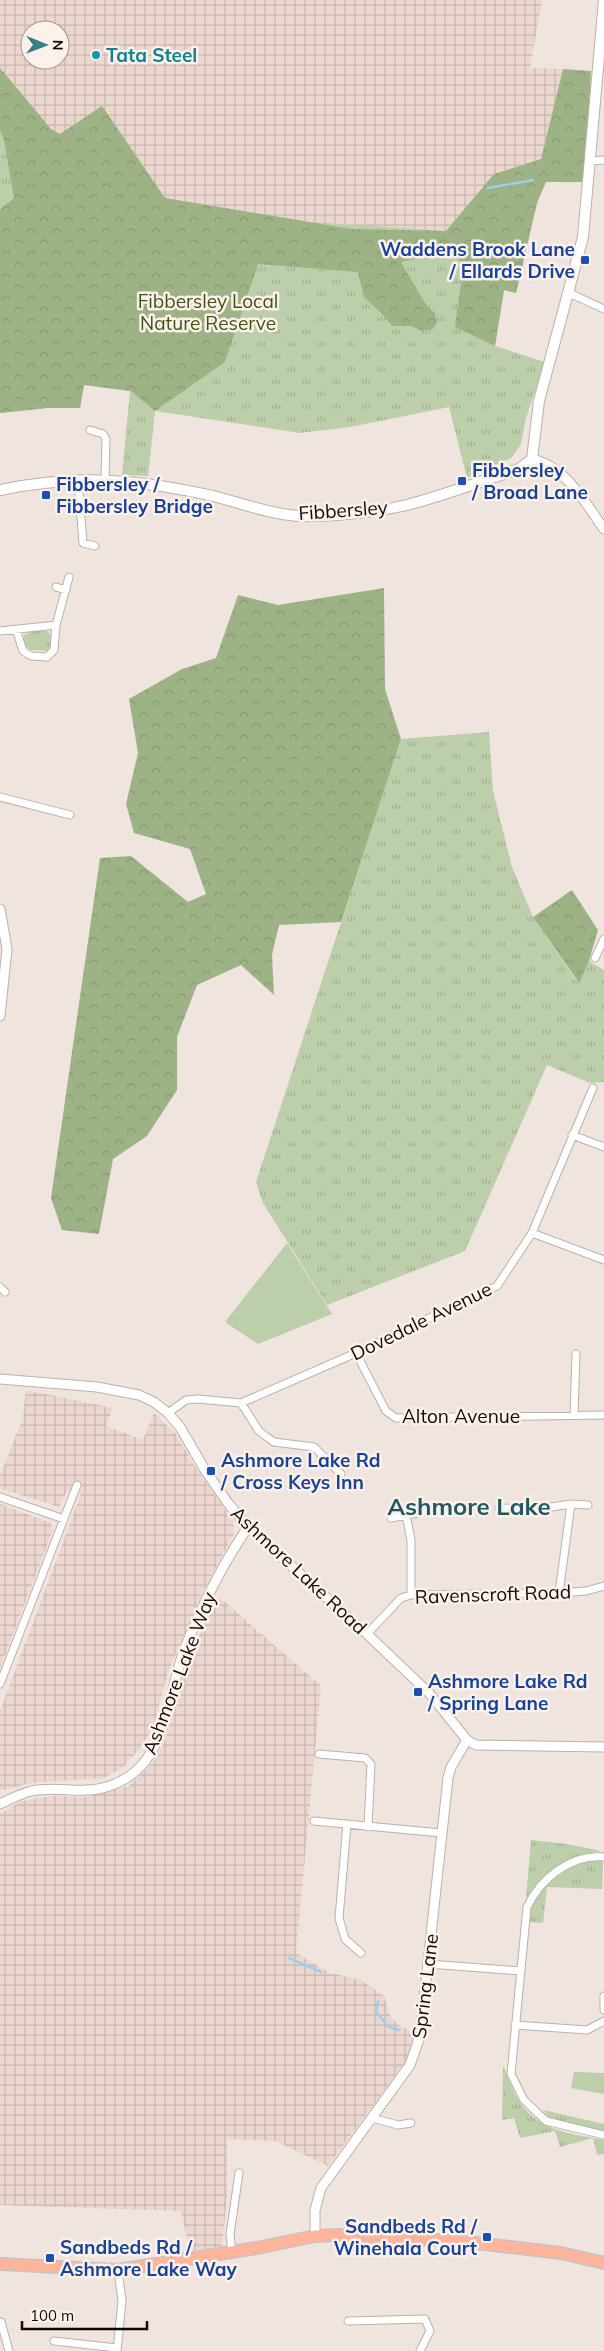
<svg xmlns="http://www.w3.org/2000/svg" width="604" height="2351" font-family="Mulish,sans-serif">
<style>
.industrial{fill:url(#industrial-grid);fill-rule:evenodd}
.grass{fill:url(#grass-tufts)}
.forest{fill:url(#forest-crowns)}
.garden{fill:#bcceaa}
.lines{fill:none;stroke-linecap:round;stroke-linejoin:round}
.stream{stroke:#9fcded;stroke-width:2.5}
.minor-casing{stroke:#bcb1ab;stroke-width:9}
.tertiary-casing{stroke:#bcb1ab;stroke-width:11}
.secondary-casing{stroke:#bcb1ab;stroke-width:12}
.primary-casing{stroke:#c5c4c4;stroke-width:14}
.minor{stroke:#fff;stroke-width:7}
.tertiary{stroke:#fff;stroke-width:9}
.secondary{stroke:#fff;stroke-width:10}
.primary{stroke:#ffb59b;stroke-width:11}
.culture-dot{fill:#0f9aa8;stroke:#fef1eb;stroke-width:2}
.transit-dot{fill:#1a4fb4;stroke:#fef1eb;stroke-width:2}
.labels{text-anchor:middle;stroke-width:5;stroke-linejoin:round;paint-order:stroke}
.culture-label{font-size:19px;font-weight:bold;fill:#0d838f;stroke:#fef1eb;text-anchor:start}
.transit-label{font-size:19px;font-weight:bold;fill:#164399;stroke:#fef1eb;text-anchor:start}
.park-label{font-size:19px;fill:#3b5514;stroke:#fef1eb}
.street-label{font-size:19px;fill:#0f0b09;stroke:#fef1eb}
.district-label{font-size:24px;font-weight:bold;fill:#215963;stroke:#fef1eb}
</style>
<defs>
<pattern id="industrial-grid" width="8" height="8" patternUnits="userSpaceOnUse" patternTransform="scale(1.25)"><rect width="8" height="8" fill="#ebd7ce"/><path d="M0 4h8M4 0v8" fill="none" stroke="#c8b7b0"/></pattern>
<pattern id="grass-tufts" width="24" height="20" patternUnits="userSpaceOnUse" patternTransform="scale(1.25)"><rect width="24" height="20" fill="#bcceaa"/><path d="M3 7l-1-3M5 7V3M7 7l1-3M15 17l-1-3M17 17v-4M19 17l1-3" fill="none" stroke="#a0b091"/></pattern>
<pattern id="forest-crowns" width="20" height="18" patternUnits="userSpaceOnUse" patternTransform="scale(1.25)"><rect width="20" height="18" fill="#9db386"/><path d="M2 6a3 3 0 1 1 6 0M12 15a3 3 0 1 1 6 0" fill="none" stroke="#869972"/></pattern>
</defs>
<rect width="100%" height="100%" fill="#f0e4de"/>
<path class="industrial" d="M 0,0 L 542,0 L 530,68 L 563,69 L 541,159 L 494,174 L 446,231 L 311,222 L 165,198 L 102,106 L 60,134 L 51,129 L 0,68 ZM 30,30 L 60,30 L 60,60 L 30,60 Z
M 26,1390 L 113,1408 L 106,1426 L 143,1440 L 154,1413 L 175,1433 L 196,1468 L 233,1521 L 234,1534 L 202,1593 L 168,1672 L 153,1728 L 140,1748 L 125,1766 L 104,1778 L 30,1783 L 0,1791 L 0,1711 L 81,1494 L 67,1491 L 59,1507 L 0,1488 L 0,1476 L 23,1418 Z
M 0,1504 L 51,1523 L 53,1530 L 0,1668 Z
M 219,1597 L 321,1686 L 296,1953 L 330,1973 L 361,1980 L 384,1996 L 390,2016 L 400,2026 L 417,2034 L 406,2061 L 328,2166 L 275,2141 L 227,2139 L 227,2196 L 222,2247 L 190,2251 L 181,2211 L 0,2205 L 0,1814 L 21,1801 L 51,1796 L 85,1797 L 129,1786 L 154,1761 L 166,1738 L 187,1659 Z"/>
<path class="grass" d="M 0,68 L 51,129 L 60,134 L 102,106 L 165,198 L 311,222 L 446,231 L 494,174 L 546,181 L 537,203 L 516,293 L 504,290 L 495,346 L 545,362 L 526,418 L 521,444 L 511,458 L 467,478 L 449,407 L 350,427 L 300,433 L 155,411 L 148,476 L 122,475 L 130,391 L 84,385 L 80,408 L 47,408 L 0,413 Z
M 32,631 L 48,631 C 53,639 52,643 48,651 L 31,650 L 24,646 L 24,635 Z
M 489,732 L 493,791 L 512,867 L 533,917 L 578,983 L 589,961 L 604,970 L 604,1082 L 590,1083 L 547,1065 L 465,1251 L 327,1305 L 263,1203 L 256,1182 L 401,739 Z
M 531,1840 L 567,1844 L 601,1851 C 562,1858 550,1867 526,1898 Z
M 583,1861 L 603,1861 L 602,1889 L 547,1887 L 543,1923 L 530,1922 C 531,1916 531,1908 533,1902 C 540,1886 568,1869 583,1861 Z
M 503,2066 C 509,2078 513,2093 521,2104 C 541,2132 574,2134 604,2140 L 604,2154 L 597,2155 L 593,2138 L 560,2147 L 555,2131 L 520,2138 L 514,2118 L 502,2120 Z
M 543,2110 L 604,2124 L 604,2132 L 551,2120 Z"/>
<path class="forest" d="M 0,68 L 51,129 L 60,134 L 102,106 L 165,198 L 351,229 L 446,231 L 494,174 L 541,159 L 563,69 L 591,71 L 585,182 L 546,182 L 537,203 L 516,293 L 504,290 L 495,346 L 455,327 L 463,268 L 455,248 L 434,249 L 411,260 L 401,262 L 426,305 L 435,313 L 437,322 L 433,329 L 422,331 L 411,326 L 392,326 L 383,315 L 364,297 L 358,272 L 258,264 L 225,362 L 155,411 L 131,391 L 84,385 L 80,408 L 47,408 L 0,413 L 0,210 L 14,198 L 4,140 L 0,130 Z
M 384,588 L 385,689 L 401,739 L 341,922 L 279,925 L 272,955 L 274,995 L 241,965 L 197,985 L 177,1037 L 177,1090 L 147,1136 L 113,1159 L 99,1234 L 62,1230 L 51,1198 L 100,858 L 131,856 L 188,902 L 206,894 L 190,849 L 134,833 L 126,804 L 138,753 L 129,699 L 182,669 L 216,658 L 238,595 L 278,605 Z
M 572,890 L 598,930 L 589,961 L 579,983 L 533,917 Z"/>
<path class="garden" d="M 287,1243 L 332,1314 L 258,1344 L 225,1322 Z
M 574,2072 L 604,2073 L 604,2094 L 571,2088 Z"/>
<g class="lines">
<path class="stream" d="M 488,188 L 533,180
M 289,1958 L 321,1972
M 378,2001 L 376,2012 L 389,2027 L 399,2030"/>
<defs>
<path id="minor" d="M 591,161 L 604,160
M 569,293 L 604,309
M 90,430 L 103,434 L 106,439 L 105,480
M 78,480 L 83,543 L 95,546
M 56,587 L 66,590
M 16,629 L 23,651 L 31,656 L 47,657 L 54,650 L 56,625
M 0,631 L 56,625 L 69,577
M 0,797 L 70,815
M 595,958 L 604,939
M 572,1135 L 604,1147
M 532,1233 L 604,1260
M 0,1287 L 5,1292
M 356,1353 L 386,1411 L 396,1418 L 604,1415
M 241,1403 L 259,1431 L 267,1437 L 274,1442 L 314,1447 L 341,1474
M 168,1413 L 186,1400 L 198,1399 L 241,1403 L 356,1353 L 497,1286 L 532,1233 L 593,1088
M 574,1415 L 576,1354
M 0,1497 L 64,1519
M 499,1508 L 538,1509 L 571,1504 L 588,1505
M 406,1515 L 411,1540 L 411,1595
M 391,1518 L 434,1510
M 559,1593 L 571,1504
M 367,1634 L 401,1598 L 411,1595 L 559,1593 L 586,1591 L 604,1586
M 0,1684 L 77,1485
M 319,1754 L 365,1758 L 371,1764 L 368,1827
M 314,1821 L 441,1833
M 347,1824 L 339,1918 L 345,1939 L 361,1953
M 604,1857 C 571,1854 541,1878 527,1907 L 511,2074 L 524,2100 L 546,2121 L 604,2135
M 429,1964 L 520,1971
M 604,1996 L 604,2010
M 515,2025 L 587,2030 L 604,2021
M 372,2118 L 398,2125 L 411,2123
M 232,2253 L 230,2234 L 239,2173
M 348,2321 L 425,2319 L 430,2331 L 420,2351
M 1,2322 L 9,2351
M 54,2341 L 117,2348
M 117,2351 L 122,2301 L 118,2270"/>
<path id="tertiary" d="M 532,459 C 566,466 585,503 604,529
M 0,909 L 7,949 L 0,1016
M 0,1379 L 97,1387 L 139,1395 L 154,1402 L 168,1413 L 180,1427 L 205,1470 L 228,1503 L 248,1527 L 367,1634 L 429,1693 L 467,1740 L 476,1745 L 604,1747
M 0,1804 C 10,1799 20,1794 31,1791 C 63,1784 87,1799 121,1781 C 168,1758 168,1691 185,1648 C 202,1605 222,1565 248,1527
M 315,2236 L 315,2210 L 321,2188 L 410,2065 L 420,2036 L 448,1778 L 451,1767 L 467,1740"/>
<path id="secondary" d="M 0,490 C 78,474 137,479 213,496 C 241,503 270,514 298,516 C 329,517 377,512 407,505 C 445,495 482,481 519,469 L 532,459 L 539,401 L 583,237 L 604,0"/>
<path id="primary" d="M 0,2264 L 118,2270 L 257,2248 L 315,2236 L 337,2235 L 458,2241 L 561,2253 L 604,2263"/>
</defs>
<use href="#minor" class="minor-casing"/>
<use href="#tertiary" class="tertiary-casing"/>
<use href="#secondary" class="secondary-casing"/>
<use href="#primary" class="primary-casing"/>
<use href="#minor" class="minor"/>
<use href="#tertiary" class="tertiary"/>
<use href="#secondary" class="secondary"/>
<use href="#primary" class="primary"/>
</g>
<circle class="culture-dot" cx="96" cy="55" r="5"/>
<g class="transit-dot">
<rect x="580" y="255" width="10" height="10" rx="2.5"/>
<rect x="457" y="476" width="10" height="10" rx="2.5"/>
<rect x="41" y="490" width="10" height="10" rx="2.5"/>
<rect x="206" y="1466" width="10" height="10" rx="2.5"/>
<rect x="413" y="1687" width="10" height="10" rx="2.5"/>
<rect x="482" y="2232" width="10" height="10" rx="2.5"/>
<rect x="45" y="2253" width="10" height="10" rx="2.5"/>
</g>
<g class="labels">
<g class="culture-label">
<text x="106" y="62">Tata Steel</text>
</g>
<g class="transit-label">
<text x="575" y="256" text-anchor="end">Waddens Brook Lane<tspan x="575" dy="22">/ Ellards Drive</tspan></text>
<text x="472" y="477">Fibbersley<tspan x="472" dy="22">/ Broad Lane</tspan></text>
<text x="56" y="491">Fibbersley /<tspan x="56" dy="22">Fibbersley Bridge</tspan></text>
<text x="221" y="1467">Ashmore Lake Rd<tspan x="221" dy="22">/ Cross Keys Inn</tspan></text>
<text x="428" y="1688">Ashmore Lake Rd<tspan x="428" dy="22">/ Spring Lane</tspan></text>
<text x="477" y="2233" text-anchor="end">Sandbeds Rd /<tspan x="477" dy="22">Winehala Court</tspan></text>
<text x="60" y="2254">Sandbeds Rd /<tspan x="60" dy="22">Ashmore Lake Way</tspan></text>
</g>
<g class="park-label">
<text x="208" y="308">Fibbersley Local<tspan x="208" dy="22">Nature Reserve</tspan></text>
</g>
<g class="street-label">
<text transform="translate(343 510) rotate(-4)" y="7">Fibbersley</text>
<text transform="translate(421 1321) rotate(-26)" y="7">Dovedale Avenue</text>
<text x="461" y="1423">Alton Avenue</text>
<text transform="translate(299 1570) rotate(43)" y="7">Ashmore Lake Road</text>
<text transform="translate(493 1594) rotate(-2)" y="7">Ravenscroft Road</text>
<text transform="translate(179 1673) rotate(-69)" y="7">Ashmore Lake Way</text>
<text transform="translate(425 1986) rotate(-83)" y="7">Spring Lane</text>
</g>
<g class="district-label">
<text x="469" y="1515">Ashmore Lake</text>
</g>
</g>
<g transform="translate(45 45) rotate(91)"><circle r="24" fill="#fef1eb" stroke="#9e9591"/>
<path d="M0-4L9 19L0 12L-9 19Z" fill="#387e8a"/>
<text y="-8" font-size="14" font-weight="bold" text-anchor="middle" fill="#0f0b09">N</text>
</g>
<path d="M22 2321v8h125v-8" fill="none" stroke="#0f0b09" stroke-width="2.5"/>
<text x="30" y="2321" font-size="15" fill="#0f0b09" stroke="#fef1eb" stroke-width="4" paint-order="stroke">100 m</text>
</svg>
